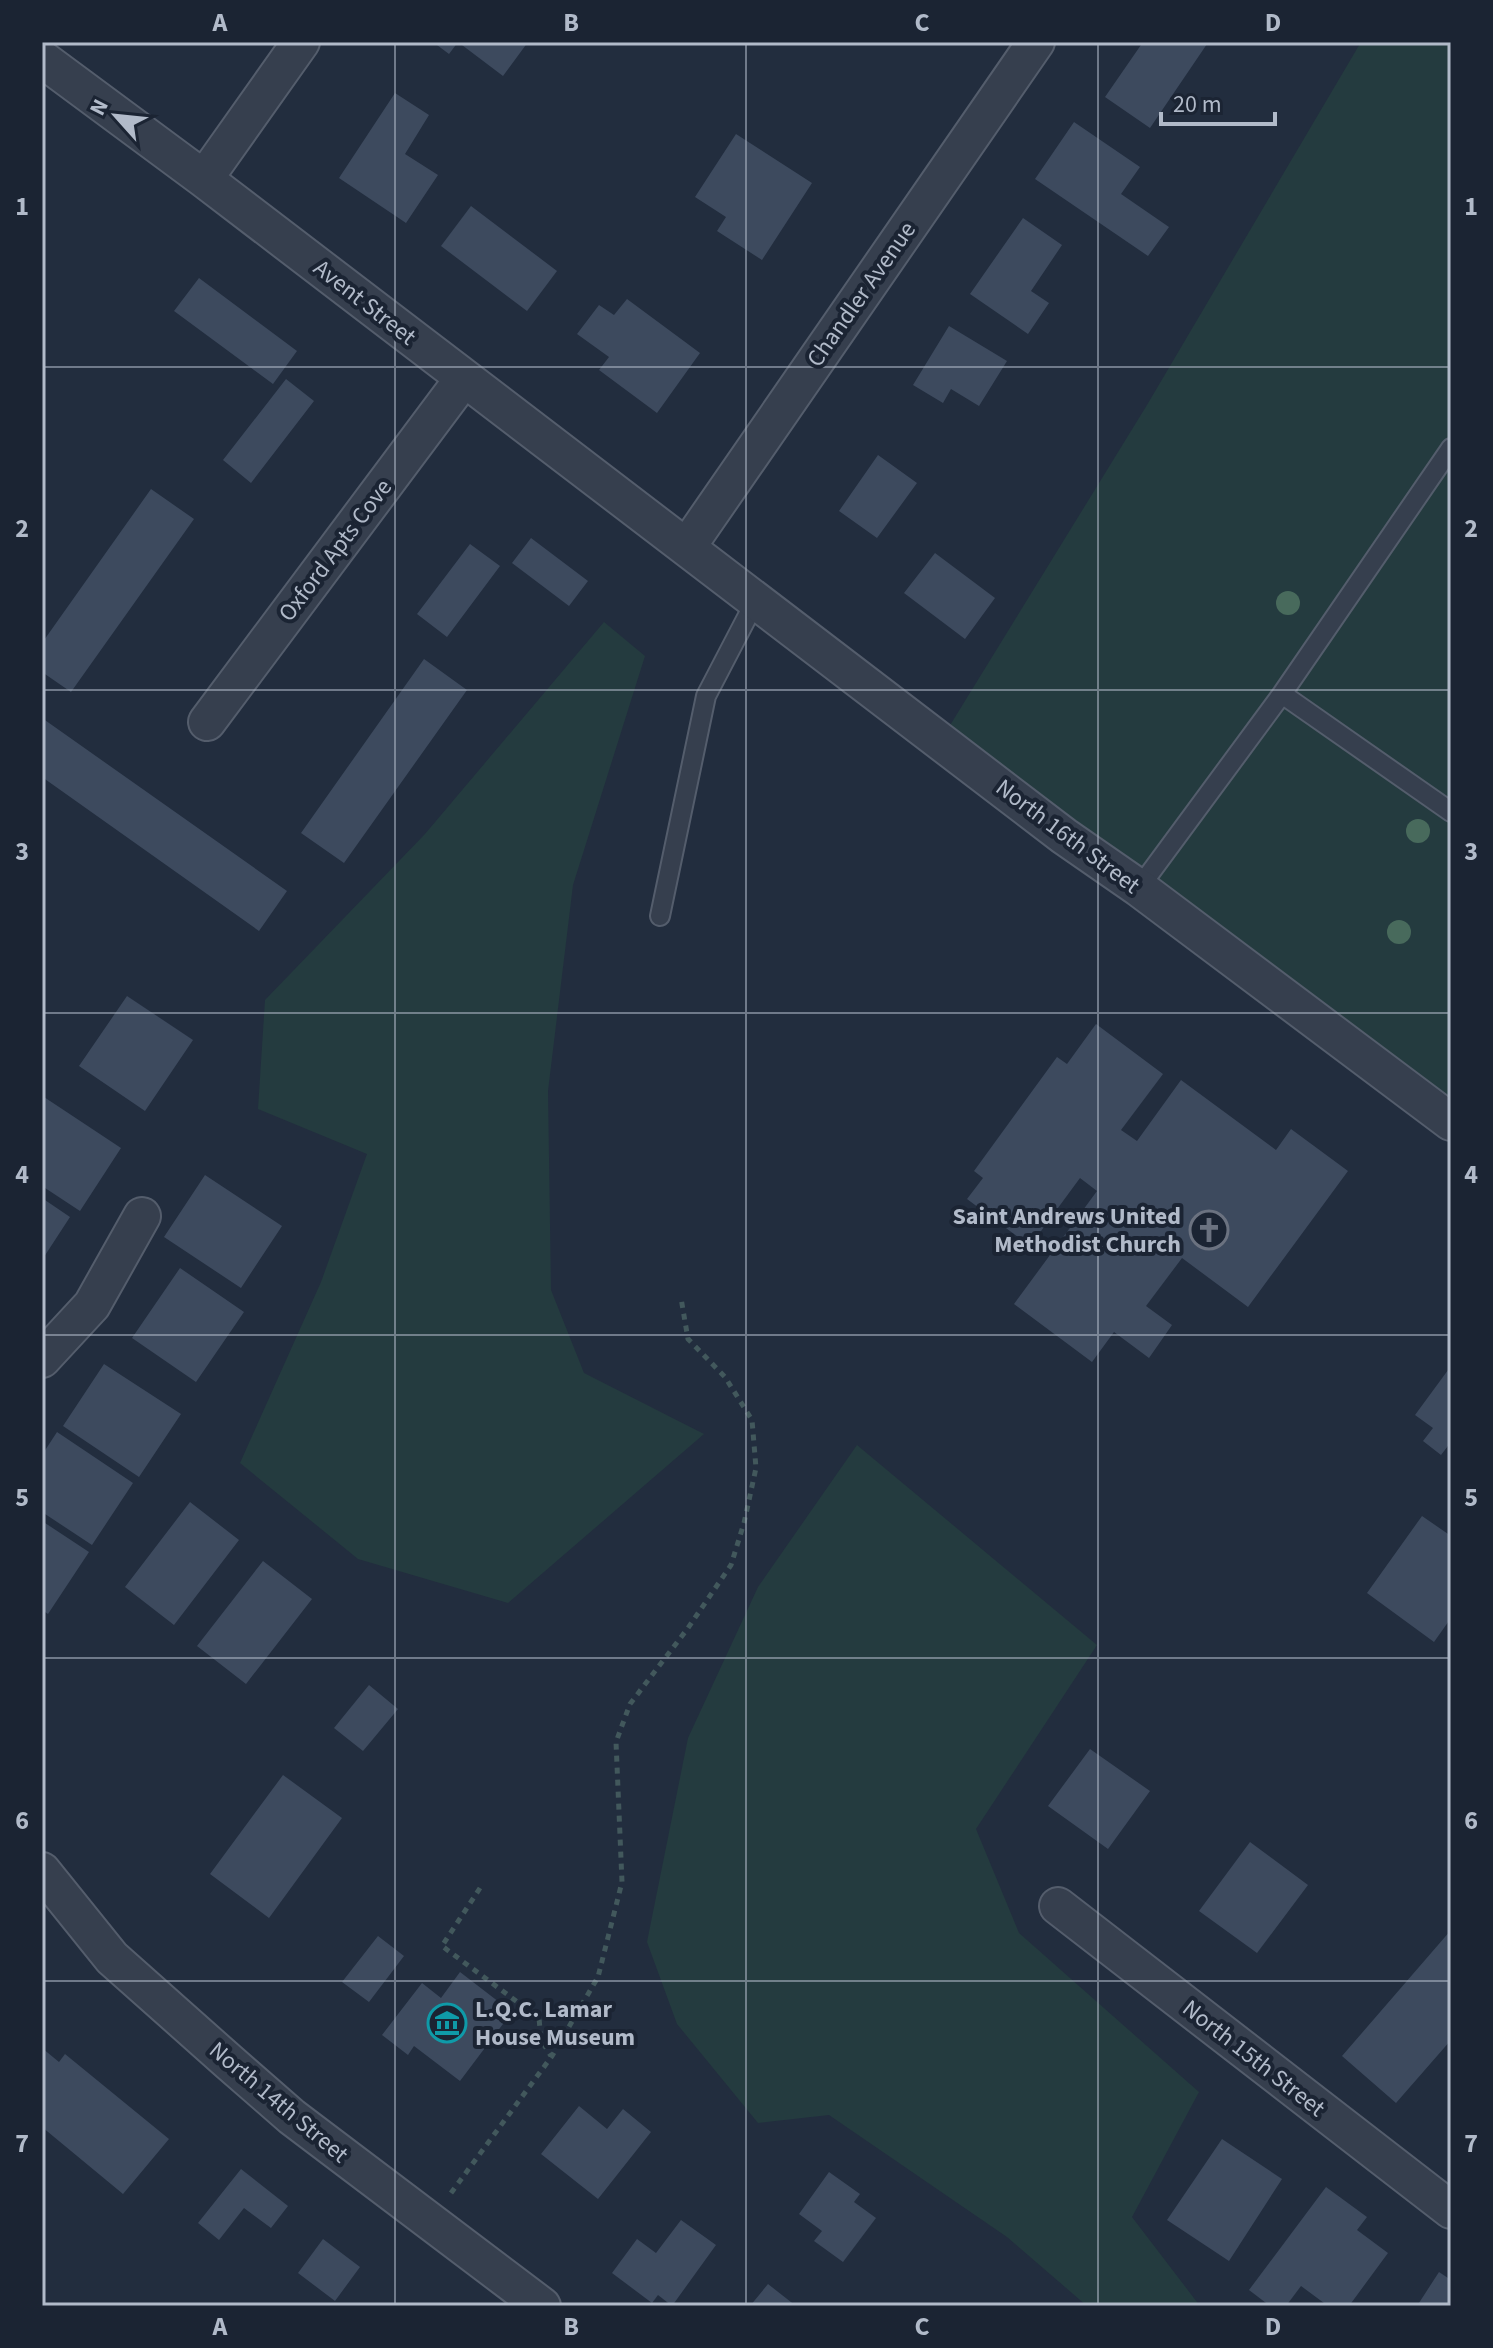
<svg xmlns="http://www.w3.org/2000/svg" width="1493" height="2348" font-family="'Source Sans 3',sans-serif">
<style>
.green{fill:#243b3f}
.building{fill:#3d4a5e}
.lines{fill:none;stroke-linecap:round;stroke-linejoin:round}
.lane-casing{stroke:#545d6c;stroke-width:22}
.street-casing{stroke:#545d6c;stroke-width:40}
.path{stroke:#42585c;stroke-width:5;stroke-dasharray:6 6;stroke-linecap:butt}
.lane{stroke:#363f4e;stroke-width:18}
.street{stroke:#363f4e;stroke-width:36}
.tree{fill:#486a5c}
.grid{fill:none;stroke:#b1bac9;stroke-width:2;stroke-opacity:0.55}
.labels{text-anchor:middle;stroke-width:8;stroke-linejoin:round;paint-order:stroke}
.street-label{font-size:24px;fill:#b1bac9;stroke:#1b2433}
.poi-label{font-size:24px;font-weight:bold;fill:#b1bac9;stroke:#1b2433;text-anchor:end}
.neatline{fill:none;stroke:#b1bac9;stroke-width:3}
.grid-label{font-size:26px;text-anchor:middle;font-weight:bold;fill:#b1bac9}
</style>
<rect width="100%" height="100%" fill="#222d3e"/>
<path class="green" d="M 1361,42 L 1451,42 L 1451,1122 L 941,740 L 1147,405 Z
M 604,622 L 645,656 L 573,885 L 548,1091 L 551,1290 L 584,1373 L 704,1434 L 508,1603 L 358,1559 L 240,1463 L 321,1282 L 367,1154 L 258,1109 L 265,1000 L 425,834 Z
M 857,1445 L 1097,1645 L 976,1829 L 1019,1933 L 1199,2092 L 1132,2217 L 1200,2306 L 1087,2306 L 1007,2237 L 829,2115 L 758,2123 L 677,2024 L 647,1942 L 688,1738 L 758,1587 Z"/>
<path class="building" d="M 433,42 L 528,42 L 503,76 L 458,42 L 449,54 Z
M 1143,42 L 1207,44 L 1150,128 L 1105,97 Z
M 395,93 L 429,115 L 405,154 L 438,175 L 406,223 L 339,178 Z
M 1074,122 L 1140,167 L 1121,194 L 1169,227 L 1148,256 L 1035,179 Z
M 736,134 L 812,183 L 762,260 L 717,231 L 726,217 L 695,197 Z
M 471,206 L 557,271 L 527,311 L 441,246 Z
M 1023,218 L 1062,245 L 1031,291 L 1049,303 L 1028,334 L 970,294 Z
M 199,278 L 297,351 L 273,384 L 174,311 Z
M 627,299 L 700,353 L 657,413 L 599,370 L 609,357 L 577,334 L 599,305 L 614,315 Z
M 949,326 L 1007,361 L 979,406 L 951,389 L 943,403 L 913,385 Z
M 286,379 L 314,401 L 251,483 L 223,460 Z
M 878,455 L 917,483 L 877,538 L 839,511 Z
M 151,489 L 194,519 L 71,692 L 42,672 L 42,643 Z
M 531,538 L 588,581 L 569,606 L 512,563 Z
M 470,544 L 500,566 L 447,637 L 417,614 Z
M 935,553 L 995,598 L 965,639 L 904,593 Z
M 424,659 L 467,690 L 344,863 L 301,833 Z
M 42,718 L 287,891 L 259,931 L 42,777 Z
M 127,996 L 193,1040 L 145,1111 L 79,1066 Z
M 1096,1024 L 1163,1074 L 1121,1130 L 1137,1141 L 1181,1080 L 1276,1150 L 1291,1129 L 1348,1171 L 1248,1307 L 1182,1258 L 1146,1306 L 1172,1325 L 1149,1358 L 1114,1332 L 1092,1362 L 1014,1304 L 1097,1191 L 1080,1178 L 1030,1246 L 967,1199 L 983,1178 L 974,1171 L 1057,1057 L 1067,1064 Z
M 44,1097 L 121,1148 L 80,1211 L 42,1186 L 42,1101 Z
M 205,1175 L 282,1226 L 241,1288 L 164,1237 Z
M 42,1198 L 70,1217 L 42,1260 Z
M 180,1268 L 244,1312 L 196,1382 L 132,1338 Z
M 104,1364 L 181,1414 L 139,1477 L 63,1426 Z
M 1451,1366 L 1451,1442 L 1441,1455 L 1423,1441 L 1433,1428 L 1415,1415 Z
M 57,1432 L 133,1483 L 92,1545 L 42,1512 L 42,1455 Z
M 190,1502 L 239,1540 L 174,1625 L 125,1587 Z
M 1422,1516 L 1451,1536 L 1451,1618 L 1434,1642 L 1367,1593 Z
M 42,1521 L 89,1552 L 48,1614 L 42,1610 Z
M 263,1561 L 312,1599 L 246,1684 L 197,1646 Z
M 369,1685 L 398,1709 L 363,1751 L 334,1728 Z
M 1090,1749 L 1150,1791 L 1108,1849 L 1048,1806 Z
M 283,1775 L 342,1818 L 269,1918 L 210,1874 Z
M 1250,1842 L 1308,1885 L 1257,1953 L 1199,1911 Z
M 1451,1930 L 1451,2040 L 1396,2103 L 1342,2056 Z
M 378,1936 L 404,1956 L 369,2002 L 342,1982 Z
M 460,1972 L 512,2012 L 460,2081 L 414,2046 L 408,2055 L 382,2035 L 422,1983 L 441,1998 Z
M 42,2048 L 59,2062 L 65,2054 L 169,2139 L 123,2194 L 42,2127 Z
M 579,2106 L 607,2129 L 623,2109 L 651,2132 L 598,2199 L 541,2154 Z
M 1222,2139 L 1282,2179 L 1229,2261 L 1167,2220 Z
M 241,2169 L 288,2206 L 271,2228 L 244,2208 L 219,2240 L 198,2223 Z
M 829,2172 L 860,2194 L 854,2202 L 876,2218 L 843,2262 L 814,2241 L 822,2231 L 799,2214 Z
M 1326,2187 L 1367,2217 L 1357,2230 L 1388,2253 L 1349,2306 L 1328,2306 L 1301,2286 L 1286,2306 L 1270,2306 L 1249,2290 Z
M 681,2220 L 716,2245 L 672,2306 L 658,2295 L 652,2303 L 612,2273 L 637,2239 L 656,2253 Z
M 323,2239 L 360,2267 L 335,2301 L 298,2273 Z
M 1439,2272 L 1451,2280 L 1451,2306 L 1417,2306 Z
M 768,2284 L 796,2306 L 750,2306 Z"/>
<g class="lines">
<defs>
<path id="lane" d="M 1282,694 L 1451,812
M 1139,888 L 1282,694 L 1451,448
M 660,916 L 706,696 L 756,600"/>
<path id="street" d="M 42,59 L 204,179 L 1064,836 L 1139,888 L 1451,1122
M 204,179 L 301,42
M 687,547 L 1036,42
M 207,722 L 464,378
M 42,1359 L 92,1305 L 142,1216
M 42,1871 L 112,1958 L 229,2062 L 292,2117 L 542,2306
M 1058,1906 L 1451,2210"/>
</defs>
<use href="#lane" class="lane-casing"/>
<use href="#street" class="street-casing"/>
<path class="path" d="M 480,1888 L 442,1946 L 539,2018 L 541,2040 L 551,2056
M 451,2193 L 552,2056 L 598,1977 L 622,1882 L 616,1742 L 630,1704 L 688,1628 L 731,1565 L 744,1523 L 756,1468 L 752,1420 L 725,1377 L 688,1339 L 681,1298"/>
<use href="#lane" class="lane"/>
<use href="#street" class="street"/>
</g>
<g class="tree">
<circle cx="1288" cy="603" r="12"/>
<circle cx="1418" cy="831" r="12"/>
<circle cx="1399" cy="932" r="12"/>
</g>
<path class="grid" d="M 395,42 L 395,2306M 746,42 L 746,2306M 1098,42 L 1098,2306M 42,367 L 1451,367M 42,690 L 1451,690M 42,1013 L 1451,1013M 42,1335 L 1451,1335M 42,1658 L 1451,1658M 42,1981 L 1451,1981"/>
<defs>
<symbol id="church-ring" viewBox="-11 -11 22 22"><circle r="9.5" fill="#1b2433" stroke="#6b7280" stroke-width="1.5"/><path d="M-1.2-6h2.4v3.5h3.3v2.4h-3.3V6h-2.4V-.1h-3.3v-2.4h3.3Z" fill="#6b7280"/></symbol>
<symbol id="museum-ring" viewBox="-11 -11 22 22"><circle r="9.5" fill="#1b2433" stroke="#0f9aa8" stroke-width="1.5"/><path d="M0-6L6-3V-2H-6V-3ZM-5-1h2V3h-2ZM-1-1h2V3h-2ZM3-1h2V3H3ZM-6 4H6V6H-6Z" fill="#0f9aa8"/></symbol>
</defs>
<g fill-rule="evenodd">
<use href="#church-ring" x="1187" y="1208" width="44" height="44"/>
<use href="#museum-ring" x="425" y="2001" width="44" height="44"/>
</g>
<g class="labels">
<g class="street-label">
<text transform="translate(861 294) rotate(-55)" y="8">Chandler Avenue</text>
<text transform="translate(365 302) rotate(38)" y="8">Avent Street</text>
<text transform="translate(335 550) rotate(-53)" y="8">Oxford Apts Cove</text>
<text transform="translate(1068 836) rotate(37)" y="8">North 16th Street</text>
<text transform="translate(1254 2058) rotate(38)" y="8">North 15th Street</text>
<text transform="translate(279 2102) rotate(40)" y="8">North 14th Street</text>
</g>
<g class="poi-label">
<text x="1181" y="1224">Saint Andrews United<tspan x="1181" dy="28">Methodist Church</tspan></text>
<text x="475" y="2017" text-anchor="start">L.Q.C. Lamar<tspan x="475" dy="28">House Museum</tspan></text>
</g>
</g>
<rect width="1493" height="2348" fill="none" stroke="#1b2433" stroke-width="88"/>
<g transform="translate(116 116) rotate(297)" stroke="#1b2433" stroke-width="6" paint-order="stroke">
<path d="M0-6L14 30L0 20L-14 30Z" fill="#b1bac9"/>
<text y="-12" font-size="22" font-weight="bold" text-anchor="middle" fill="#b1bac9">N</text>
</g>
<path d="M1161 112v12h114v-12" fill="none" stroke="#b1bac9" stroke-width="4"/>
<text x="1173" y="112" font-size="24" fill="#b1bac9" stroke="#1b2433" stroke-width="6" paint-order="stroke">20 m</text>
<rect x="44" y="44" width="1405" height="2260" class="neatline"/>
<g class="grid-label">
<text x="220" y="31">A</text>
<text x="571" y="31">B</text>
<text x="922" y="31">C</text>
<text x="1273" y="31">D</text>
<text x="22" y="215">1</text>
<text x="1471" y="215">1</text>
<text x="22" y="537">2</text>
<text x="1471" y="537">2</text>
<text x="22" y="860">3</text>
<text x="1471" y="860">3</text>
<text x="22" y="1183">4</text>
<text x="1471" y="1183">4</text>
<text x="22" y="1506">5</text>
<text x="1471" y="1506">5</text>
<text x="22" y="1829">6</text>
<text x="1471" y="1829">6</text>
<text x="22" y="2152">7</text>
<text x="1471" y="2152">7</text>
<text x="220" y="2335">A</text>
<text x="571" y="2335">B</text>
<text x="922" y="2335">C</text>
<text x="1273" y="2335">D</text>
</g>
</svg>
